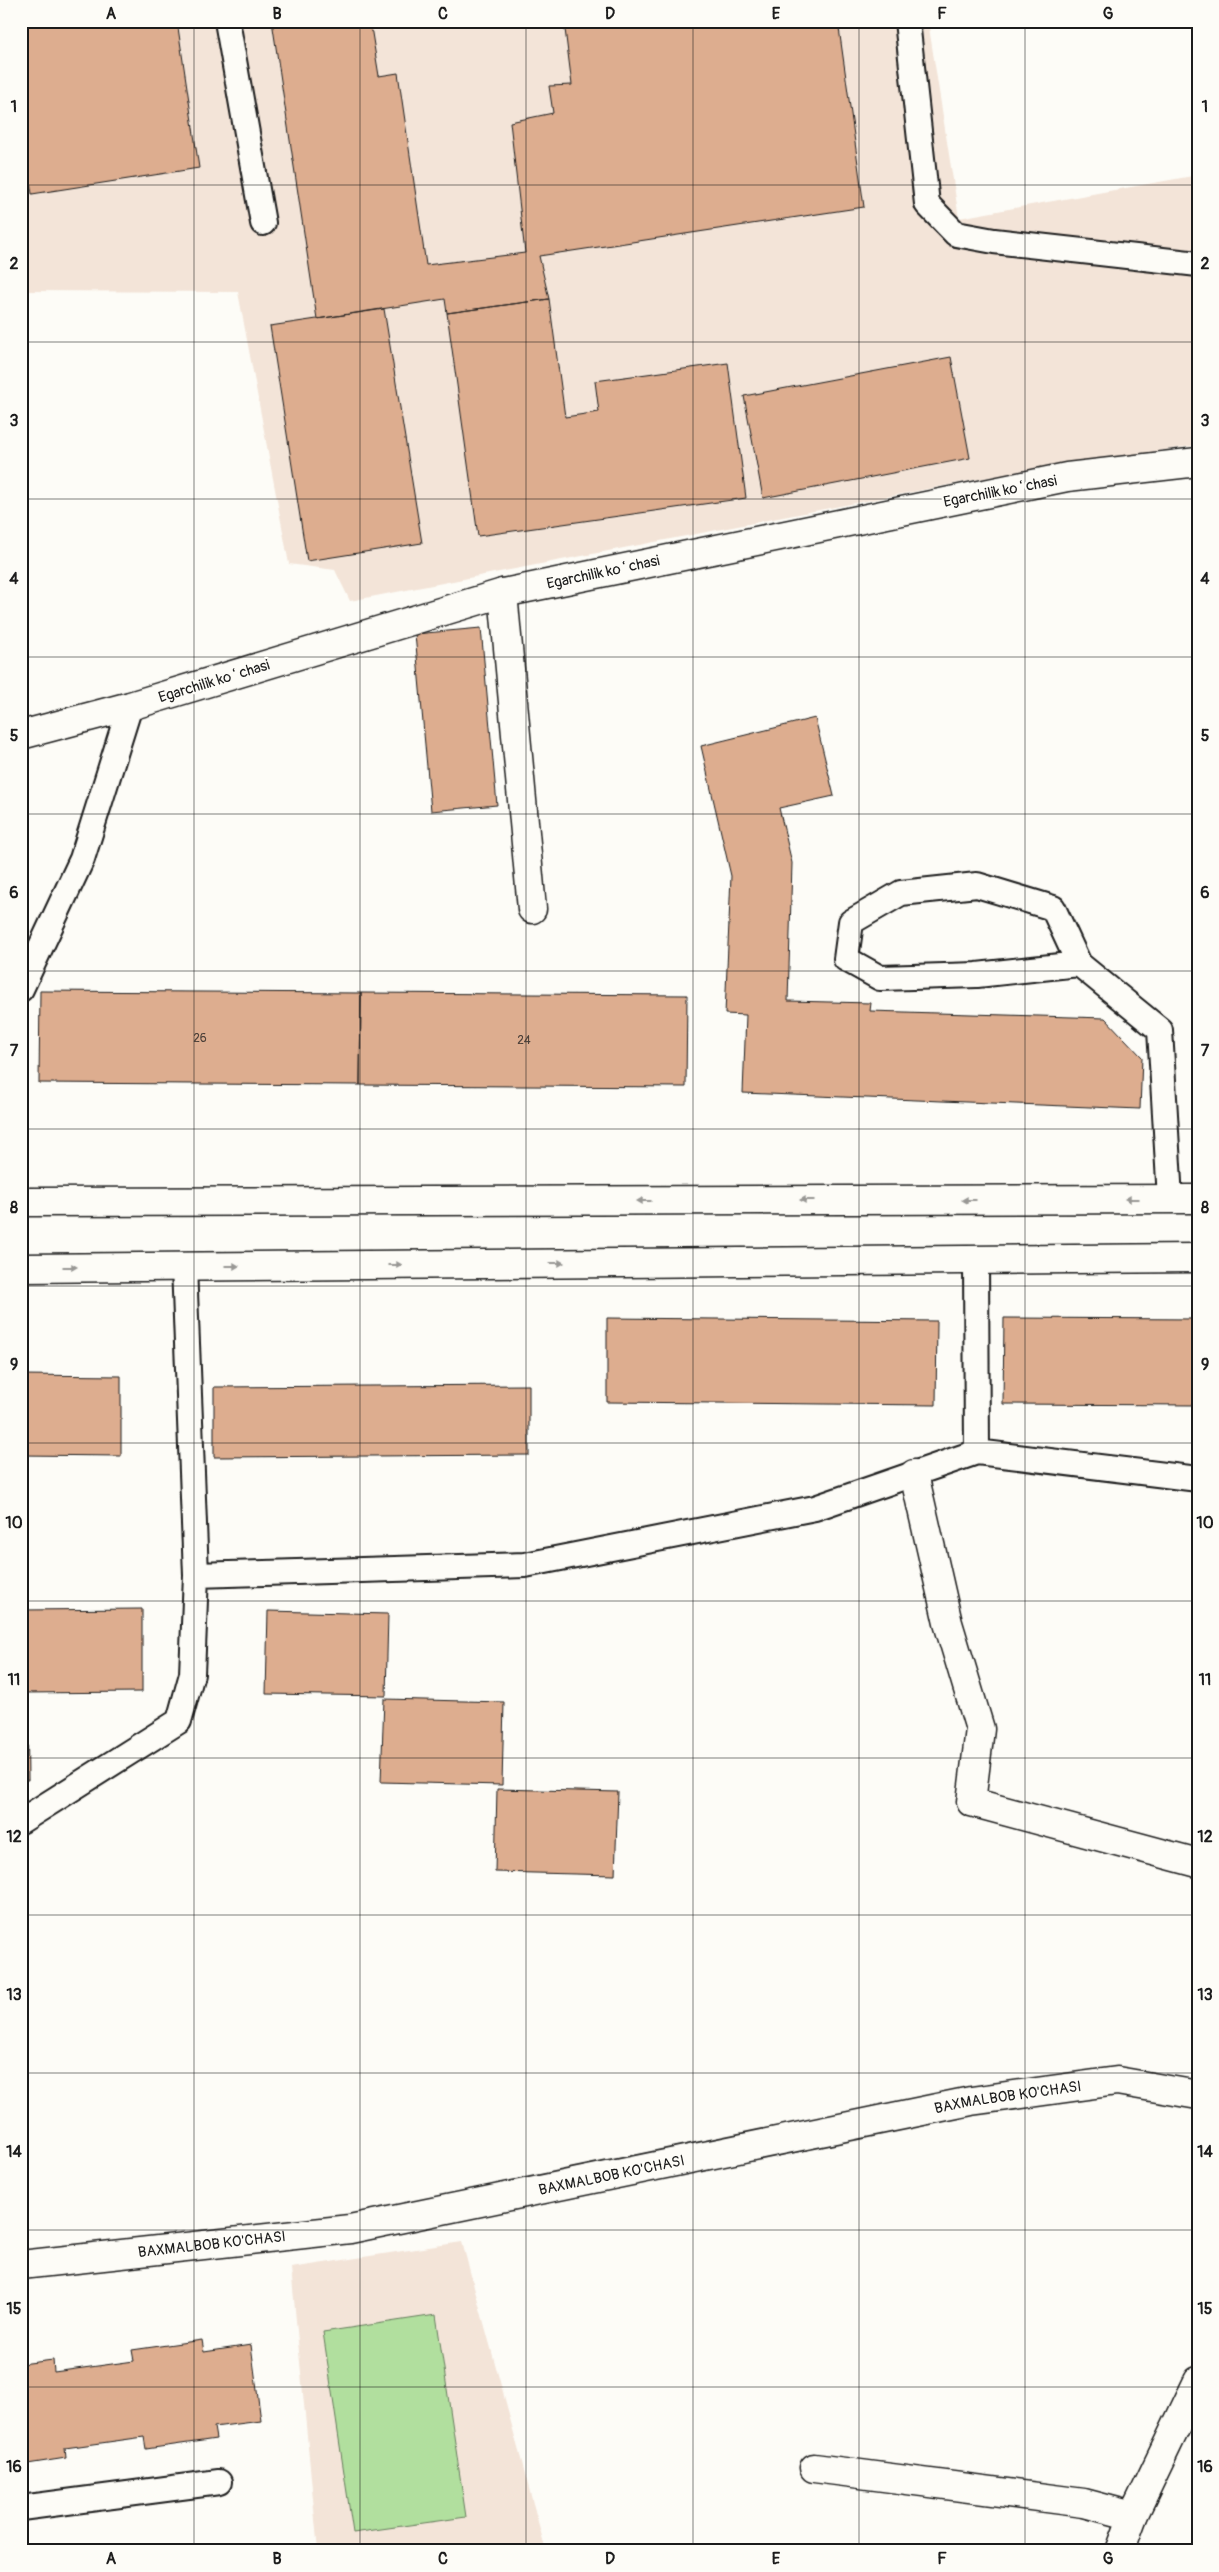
<svg xmlns="http://www.w3.org/2000/svg" width="1219" height="2572" font-family="Pangolin,sans-serif">
<style>
.built{fill:#f3e4d8}
.green{fill:#b1df9e;stroke:#667e5d}
.building{fill:#ddad8f;stroke:#1c1c1c}
.lines{fill:none;stroke-linecap:round;stroke-linejoin:round}
.lane-casing{stroke:#1c1c1c;stroke-width:28}
.street-casing{stroke:#1c1c1c;stroke-width:31}
.primary-casing{stroke:#1c1c1c;stroke-width:31}
.lane{stroke:#fdfcf7;stroke-width:24}
.street{stroke:#fdfcf7;stroke-width:28}
.primary{stroke:#fdfcf7;stroke-width:28}
.oneway{fill:#989794}
.grid{fill:none;stroke:#1c1c1c;stroke-width:1;stroke-opacity:0.55}
.labels{text-anchor:middle;stroke-width:4.5;stroke-linejoin:round;paint-order:stroke}
.number-label{font-size:12px;fill:#4c4039}
.street-label{font-size:15px;fill:#1c1c1c;stroke:#fdfcf7}
.neatline{fill:none;stroke:#1c1c1c;stroke-width:2}
.grid-label{font-size:16px;text-anchor:middle;font-weight:bold;fill:#1c1c1c}
</style>
<rect width="100%" height="100%" fill="#fdfcf7"/>
<filter id="ink" filterUnits="userSpaceOnUse"><feTurbulence type="fractalNoise" baseFrequency=".02" numOctaves="2"/><feDisplacementMap in="SourceGraphic" scale="10" xChannelSelector="R" yChannelSelector="G"/><feConvolveMatrix kernelMatrix="1 2 1 2 8 2 1 2 1" color-interpolation-filters="sRGB"/></filter>
<g filter="url(#ink)">
<path class="built" d="M 21,21 L 928,21 L 959,218 L 1198,175 L 1198,445 L 990,477 L 350,601 L 335,570 L 289,564 L 238,292 L 21,291 Z
M 462,2242 L 546,2551 L 318,2551 L 291,2268 Z"/>
<path class="green" d="M 436,2315 L 466,2517 L 353,2533 L 323,2332 Z"/>
<path class="building" d="M 21,21 L 177,21 L 199,168 L 32,194 L 21,122 Z
M 272,21 L 370,21 L 379,76 L 398,73 L 426,265 L 525,253 L 510,122 L 553,113 L 549,86 L 572,85 L 564,21 L 838,21 L 864,207 L 539,256 L 549,299 L 447,313 L 445,299 L 317,319 Z
M 549,299 L 565,417 L 599,412 L 595,381 L 728,363 L 746,498 L 478,536 L 447,313 Z
M 384,309 L 422,543 L 307,561 L 270,326 Z
M 951,357 L 970,458 L 763,498 L 744,396 Z
M 481,628 L 497,805 L 431,811 L 415,634 Z
M 815,718 L 834,796 L 779,808 L 792,863 L 788,1001 L 871,1003 L 870,1011 L 1105,1018 L 1142,1057 L 1140,1109 L 743,1093 L 746,1015 L 725,1014 L 731,876 L 701,746 Z
M 40,991 L 361,993 L 360,1085 L 39,1083 Z
M 361,993 L 687,995 L 686,1087 L 360,1085 Z
M 607,1318 L 937,1321 L 936,1405 L 607,1402 Z
M 1004,1318 L 1198,1319 L 1198,1405 L 1003,1404 Z
M 21,1375 L 121,1376 L 121,1456 L 21,1455 Z
M 529,1385 L 529,1455 L 214,1457 L 214,1387 Z
M 142,1609 L 142,1692 L 22,1693 L 22,1610 Z
M 268,1611 L 388,1614 L 386,1696 L 266,1694 Z
M 21,1697 L 27,1697 L 28,1780 L 21,1780 Z
M 384,1699 L 504,1702 L 502,1785 L 381,1782 Z
M 497,1789 L 618,1792 L 615,1875 L 495,1872 Z
M 202,2340 L 204,2352 L 251,2345 L 261,2421 L 214,2427 L 216,2439 L 146,2449 L 144,2437 L 65,2448 L 66,2458 L 21,2465 L 21,2364 L 53,2360 L 54,2372 L 134,2361 L 132,2350 Z"/>
<g class="lines">
<defs>
<path id="lane" d="M 227,21 L 263,223
M 907,21 L 927,204 L 956,234 L 994,241 L 1198,264
M 1079,964 L 977,975 L 880,978 L 846,959 L 851,922 L 901,893 L 977,885 L 1053,908 L 1079,964 L 1160,1030 L 1170,1199
M 21,989 L 82,859 L 130,706
M 976,1260 L 977,1452
M 196,1575 L 525,1565 L 815,1508 L 977,1452 L 1198,1479
M 21,1821 L 179,1721 L 192,1674 L 196,1575 L 184,1266
M 21,2508 L 219,2482"/>
<g id="street">
<path d="M 503,593 L 532,909"/>
<path d="M 21,735 L 130,706 L 503,593 L 1067,477 L 1198,462"/>
<path d="M 914,1474 L 948,1623 L 980,1729 L 971,1802 L 1198,1863"/>
<path id="s1" d="M 21,2265 L 350,2229 L 971,2101 L 1117,2081 L 1198,2095"/>
<path d="M 814,2468 L 1084,2503 L 1133,2516"/>
</g>
<path id="primary" d="M 21,1202 L 1198,1199
M 21,1268 L 1198,1258
M 1120,2551 L 1133,2516 L 1198,2381"/>
</defs>
<use href="#lane" class="lane-casing"/>
<use href="#street" class="street-casing"/>
<use href="#primary" class="primary-casing"/>
<use href="#lane" class="lane"/>
<use href="#street" class="street"/>
<use href="#primary" class="primary"/>
</g>
<defs><path id="oneway-solid" d="M-6-.8H1V-3.2L6.5 0L1 3.2V.8H-6Z" transform="scale(1.25)"/></defs>
<g class="oneway">
<use href="#oneway-solid" transform="translate(1132 1199) rotate(180)"/>
<use href="#oneway-solid" transform="translate(807 1200) rotate(180)"/>
<use href="#oneway-solid" transform="translate(969 1200) rotate(180)"/>
<use href="#oneway-solid" transform="translate(644 1201) rotate(180)"/>
<use href="#oneway-solid" transform="translate(557 1263)"/>
<use href="#oneway-solid" transform="translate(395 1265)"/>
<use href="#oneway-solid" transform="translate(232 1266)"/>
<use href="#oneway-solid" transform="translate(70 1267)"/>
</g>
</g>
<path class="grid" d="M 194,21 L 194,2551M 360,21 L 360,2551M 526,21 L 526,2551M 693,21 L 693,2551M 859,21 L 859,2551M 1025,21 L 1025,2551M 21,185 L 1198,185M 21,342 L 1198,342M 21,499 L 1198,499M 21,657 L 1198,657M 21,814 L 1198,814M 21,971 L 1198,971M 21,1129 L 1198,1129M 21,1286 L 1198,1286M 21,1443 L 1198,1443M 21,1601 L 1198,1601M 21,1758 L 1198,1758M 21,1915 L 1198,1915M 21,2073 L 1198,2073M 21,2230 L 1198,2230M 21,2387 L 1198,2387"/>
<g class="labels">
<g class="number-label">
<text x="200" y="1042">26</text>
<text x="524" y="1044">24</text>
</g>
<g class="street-label">
<text transform="translate(1000 491) rotate(-11)" y="5">Egarchilik koʻchasi</text>
<text transform="translate(603 572) rotate(-12)" y="5">Egarchilik koʻchasi</text>
<text transform="translate(214 681) rotate(-17)" y="5">Egarchilik koʻchasi</text>
<text dy="5" stroke="none"><textPath href="#s1" startOffset="1002">BAXMALBOB KO'CHASI</textPath></text>
<text dy="5" stroke="none"><textPath href="#s1" startOffset="598">BAXMALBOB KO'CHASI</textPath></text>
<text dy="5" stroke="none"><textPath href="#s1" startOffset="192">BAXMALBOB KO'CHASI</textPath></text>
</g>
</g>
<rect width="1219" height="2572" fill="none" stroke="#fdfcf7" stroke-width="55"/>
<rect x="28" y="28" width="1164" height="2516" class="neatline"/>
<g class="grid-label">
<text x="111" y="19">A</text>
<text x="277" y="19">B</text>
<text x="443" y="19">C</text>
<text x="610" y="19">D</text>
<text x="776" y="19">E</text>
<text x="942" y="19">F</text>
<text x="1108" y="19">G</text>
<text x="14" y="112">1</text>
<text x="1205" y="112">1</text>
<text x="14" y="269">2</text>
<text x="1205" y="269">2</text>
<text x="14" y="426">3</text>
<text x="1205" y="426">3</text>
<text x="14" y="584">4</text>
<text x="1205" y="584">4</text>
<text x="14" y="741">5</text>
<text x="1205" y="741">5</text>
<text x="14" y="898">6</text>
<text x="1205" y="898">6</text>
<text x="14" y="1056">7</text>
<text x="1205" y="1056">7</text>
<text x="14" y="1213">8</text>
<text x="1205" y="1213">8</text>
<text x="14" y="1370">9</text>
<text x="1205" y="1370">9</text>
<text x="14" y="1528">10</text>
<text x="1205" y="1528">10</text>
<text x="14" y="1685">11</text>
<text x="1205" y="1685">11</text>
<text x="14" y="1842">12</text>
<text x="1205" y="1842">12</text>
<text x="14" y="2000">13</text>
<text x="1205" y="2000">13</text>
<text x="14" y="2157">14</text>
<text x="1205" y="2157">14</text>
<text x="14" y="2314">15</text>
<text x="1205" y="2314">15</text>
<text x="14" y="2472">16</text>
<text x="1205" y="2472">16</text>
<text x="111" y="2564">A</text>
<text x="277" y="2564">B</text>
<text x="443" y="2564">C</text>
<text x="610" y="2564">D</text>
<text x="776" y="2564">E</text>
<text x="942" y="2564">F</text>
<text x="1108" y="2564">G</text>
</g>
</svg>
